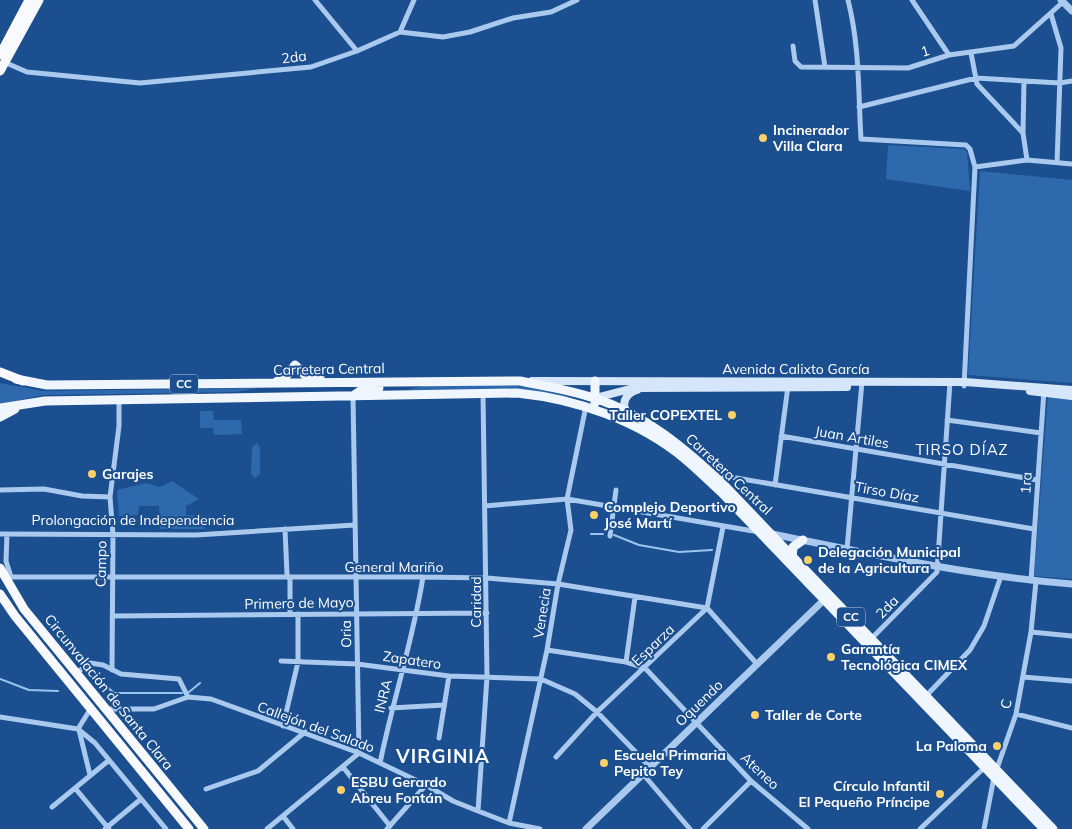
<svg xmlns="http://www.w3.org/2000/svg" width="1072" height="829" font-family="Mulish,sans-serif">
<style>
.green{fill:#2e69ad}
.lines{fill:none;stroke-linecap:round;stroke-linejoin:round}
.stream{stroke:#9cc4f0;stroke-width:2}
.minor{stroke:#a9c9ee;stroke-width:5}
.tertiary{stroke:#a9c9ee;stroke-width:7}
.secondary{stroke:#d6e6fa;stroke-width:8}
.primary{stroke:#f0f6ff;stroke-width:9}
.trunk{stroke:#f8faff;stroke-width:9}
.poi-dot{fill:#ffd166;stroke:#1b4f8f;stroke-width:2}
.labels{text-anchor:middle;stroke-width:4;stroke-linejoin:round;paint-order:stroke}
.shield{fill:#1b4f8f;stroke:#bbcadd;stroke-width:1}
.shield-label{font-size:12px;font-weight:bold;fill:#fff}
.street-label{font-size:14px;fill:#fff;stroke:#1b4f8f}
.poi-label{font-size:14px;font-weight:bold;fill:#fff;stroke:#1b4f8f;text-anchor:start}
.neighbourhood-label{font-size:15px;letter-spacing:1px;fill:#fff;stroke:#1b4f8f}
.district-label{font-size:19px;font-weight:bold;letter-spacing:1px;fill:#fff;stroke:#1b4f8f}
</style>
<rect width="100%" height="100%" fill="#1b4f8f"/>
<path class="green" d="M 888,145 L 964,149 L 967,152 L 970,191 L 886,179 Z
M 980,171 L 1072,180 L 1072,383 L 968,375 Z
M 0,383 L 44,391 L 257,388 L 236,392 L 44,395 L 0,404 Z
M 492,384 L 533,388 L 579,399 L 523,390 L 407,390 L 427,385 Z
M 1048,395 L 1072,398 L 1072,579 L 1034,576 Z
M 200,411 L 213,411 L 214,420 L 241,420 L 242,434 L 214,435 L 213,428 L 200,428 Z
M 257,443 L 260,447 L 260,474 L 255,478 L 251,474 L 252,447 Z
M 172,481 L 199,499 L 186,506 L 186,515 L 206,517 L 205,529 L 160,529 L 159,506 L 139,506 L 138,515 L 119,516 L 117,490 L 146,483 L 160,487 Z"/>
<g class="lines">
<path class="stream" d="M 591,534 L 603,534
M 614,535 L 639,545 L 679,552 L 712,550
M 0,679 L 29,690 L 58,691
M 96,684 L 105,685 L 114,693 L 182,693
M 189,692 L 200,683"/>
<path class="minor" d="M 315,0 L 357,51
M 815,0 L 825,67
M 848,0 C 860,48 858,90 861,139 L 966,145 L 970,149 L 975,167 L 964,386
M 912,0 L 949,55
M 1051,14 L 1061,48 L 1057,163
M 400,32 L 414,0
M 793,46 L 795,61 L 801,67 L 908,68 L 949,55 L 1014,46 L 1063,2
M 971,53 L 977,84 L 1023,133
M 4,62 L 27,72 L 140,83 L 311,67 L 357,51 L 400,32 L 443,37 L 470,32 L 513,18 L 551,12 L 577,0
M 1024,81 L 1023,133 L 1027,160
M 859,107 L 976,78 L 1060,83 L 1072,81
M 975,167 L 1027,160 L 1072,164
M 947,420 L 1041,433
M 781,436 L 1037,480
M 713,474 L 1034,529
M 775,485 L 788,386
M 0,490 L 44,489 L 82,496 L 110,497
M 485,506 L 567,499 L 759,532
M 285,529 L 287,574 L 290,580 L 290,614
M 0,534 L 196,535 L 355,525
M 7,534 L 6,561 L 11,577
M 610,536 L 616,490
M 847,549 L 862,382
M 4,577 L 423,577 L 487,578 L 558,584 L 707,608 L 757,664
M 1031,581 L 1044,390
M 112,616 L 487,613
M 1031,632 L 1072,636
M 871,639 L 937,572 L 950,382
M 547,650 L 626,662 L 645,668 L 751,781 L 808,829
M 281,661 L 357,664 L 449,676 L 541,679 L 575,694 L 597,712 L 650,767
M 626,662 L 635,597
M 112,670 L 113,535 L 110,497 L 119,426 L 119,400
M 76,673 L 90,663 L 103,665 L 121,674 L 179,679 L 188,697
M 1023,677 L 1072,681
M 925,697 L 970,650 L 984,626 L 1001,576
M 391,708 L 444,705
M 105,709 L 154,709 L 188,697 L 211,699 L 359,753 L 426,785 L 453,801 L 478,811 L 509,823 L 540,829
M 1016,714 L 1072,728
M 0,717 L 78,729 L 91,708
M 283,726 L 298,662 L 298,614
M 78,729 L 95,743 L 166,829
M 79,730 L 90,775
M 439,738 L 449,676
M 556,757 L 597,712 L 707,608 L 723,527
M 380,763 C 393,700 413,640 423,577
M 343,767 L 390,826
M 643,774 L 690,829
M 75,788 L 109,829
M 206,789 L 258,771 L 305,732
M 52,807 L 108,761
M 478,811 L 487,677 L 483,393
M 283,816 L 293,829
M 509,823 L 547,650 L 558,584 L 571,530 L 567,499 L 586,406
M 105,829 L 141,799
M 267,829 L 359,753 L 353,396
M 387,829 L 426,785
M 703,829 L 751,781
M 920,829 L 986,766
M 984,829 L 994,777 L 1016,714 L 1031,632 L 1036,581"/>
<path class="tertiary" d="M 1061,0 L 1072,11
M 772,534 C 871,554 971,576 1072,584
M 586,829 L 827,597"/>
<path class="secondary" d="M 532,381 L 965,382 L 1072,390
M 1030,391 L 1072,396
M 595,398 L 634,388 L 847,387
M 626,411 C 621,402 627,393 637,390"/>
<path class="primary" d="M 16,379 L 47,385 L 520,381 C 545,386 570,390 594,398 C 645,414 688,451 726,487 L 1053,829
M 595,381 L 595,403
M 276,382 L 287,375 L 295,365 L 306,376 L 320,378
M 353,396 L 363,389 L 379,388
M 0,408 L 45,401 L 517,393 C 576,399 638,420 685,459 C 697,469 709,481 721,492 L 1044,829
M 0,417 L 15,409
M 792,558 L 793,547 L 803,540"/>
<path class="trunk" d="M 0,55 L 29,0
M 0,71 L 39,0
M 0,372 L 23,381
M 0,568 L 24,609 L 204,829
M 0,594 L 15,616 L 189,829"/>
</g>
<g class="poi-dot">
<circle cx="763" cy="138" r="5"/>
<circle cx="732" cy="415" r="5"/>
<circle cx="92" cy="474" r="5"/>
<circle cx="594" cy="515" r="5"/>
<circle cx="808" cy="560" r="5"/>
<circle cx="831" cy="657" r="5"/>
<circle cx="755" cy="715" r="5"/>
<circle cx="997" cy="746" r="5"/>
<circle cx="604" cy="763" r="5"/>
<circle cx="341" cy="790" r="5"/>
<circle cx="940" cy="794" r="5"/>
</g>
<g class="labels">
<g class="shield">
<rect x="170" y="374.5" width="28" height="19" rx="4"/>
<rect x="837" y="607.5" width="28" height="19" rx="4"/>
</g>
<g class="shield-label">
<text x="184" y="388">CC</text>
<text x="851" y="621">CC</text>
</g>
<g class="street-label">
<text transform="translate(925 51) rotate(-17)" y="5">1</text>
<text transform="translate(294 57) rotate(-7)" y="5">2da</text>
<text transform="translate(329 369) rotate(-1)" y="5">Carretera Central</text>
<text x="796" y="374">Avenida Calixto García</text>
<text transform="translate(852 437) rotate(10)" y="5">Juan Artiles</text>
<text transform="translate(729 474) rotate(43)" y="5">Carretera Central</text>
<text transform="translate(1026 483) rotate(-86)" y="5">1ra</text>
<text transform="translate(887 492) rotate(10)" y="5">Tirso Díaz</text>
<text x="133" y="525">Prolongación de Independencia</text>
<text transform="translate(101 564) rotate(-89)" y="5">Campo</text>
<text x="394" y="572">General Mariño</text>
<text transform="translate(476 602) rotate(-90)" y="5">Caridad</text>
<text transform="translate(299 603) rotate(-1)" y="5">Primero de Mayo</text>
<text transform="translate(887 607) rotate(-45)" y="5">2da</text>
<text transform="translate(542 613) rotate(-81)" y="5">Venecia</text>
<text transform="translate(346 634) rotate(-91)" y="5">Oria</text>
<text transform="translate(653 645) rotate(-44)" y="5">Esparza</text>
<text transform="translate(412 660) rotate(8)" y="5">Zapatero</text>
<text transform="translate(109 692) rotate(51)" y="5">Circunvalación de Santa Clara</text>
<text transform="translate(383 696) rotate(-76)" y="5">INRA</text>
<text transform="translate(699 703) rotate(-44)" y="5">Oquendo</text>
<text transform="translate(1006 704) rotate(-77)" y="5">C</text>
<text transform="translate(316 727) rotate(20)" y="5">Callejón del Salado</text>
<text transform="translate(760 771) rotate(43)" y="5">Ateneo</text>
</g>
<g class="poi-label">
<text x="773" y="135">Incinerador<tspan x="773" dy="16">Villa Clara</tspan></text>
<text x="722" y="420" text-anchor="end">Taller COPEXTEL</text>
<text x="102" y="479">Garajes</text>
<text x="604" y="512">Complejo Deportivo<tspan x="604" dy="16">José Martí</tspan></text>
<text x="818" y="557">Delegación Municipal<tspan x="818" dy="16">de la Agricultura</tspan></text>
<text x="841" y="654">Garantía<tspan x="841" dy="16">Tecnológica CIMEX</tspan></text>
<text x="765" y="720">Taller de Corte</text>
<text x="987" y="751" text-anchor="end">La Paloma</text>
<text x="614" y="760">Escuela Primaria<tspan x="614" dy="16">Pepito Tey</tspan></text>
<text x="351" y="787">ESBU Gerardo<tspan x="351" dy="16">Abreu Fontán</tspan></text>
<text x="930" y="791" text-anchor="end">Círculo Infantil<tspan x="930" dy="16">El Pequeño Príncipe</tspan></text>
</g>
<g class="neighbourhood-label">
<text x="962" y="455">TIRSO DÍAZ</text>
</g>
<g class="district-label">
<text x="443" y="763">VIRGINIA</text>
</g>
</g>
</svg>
